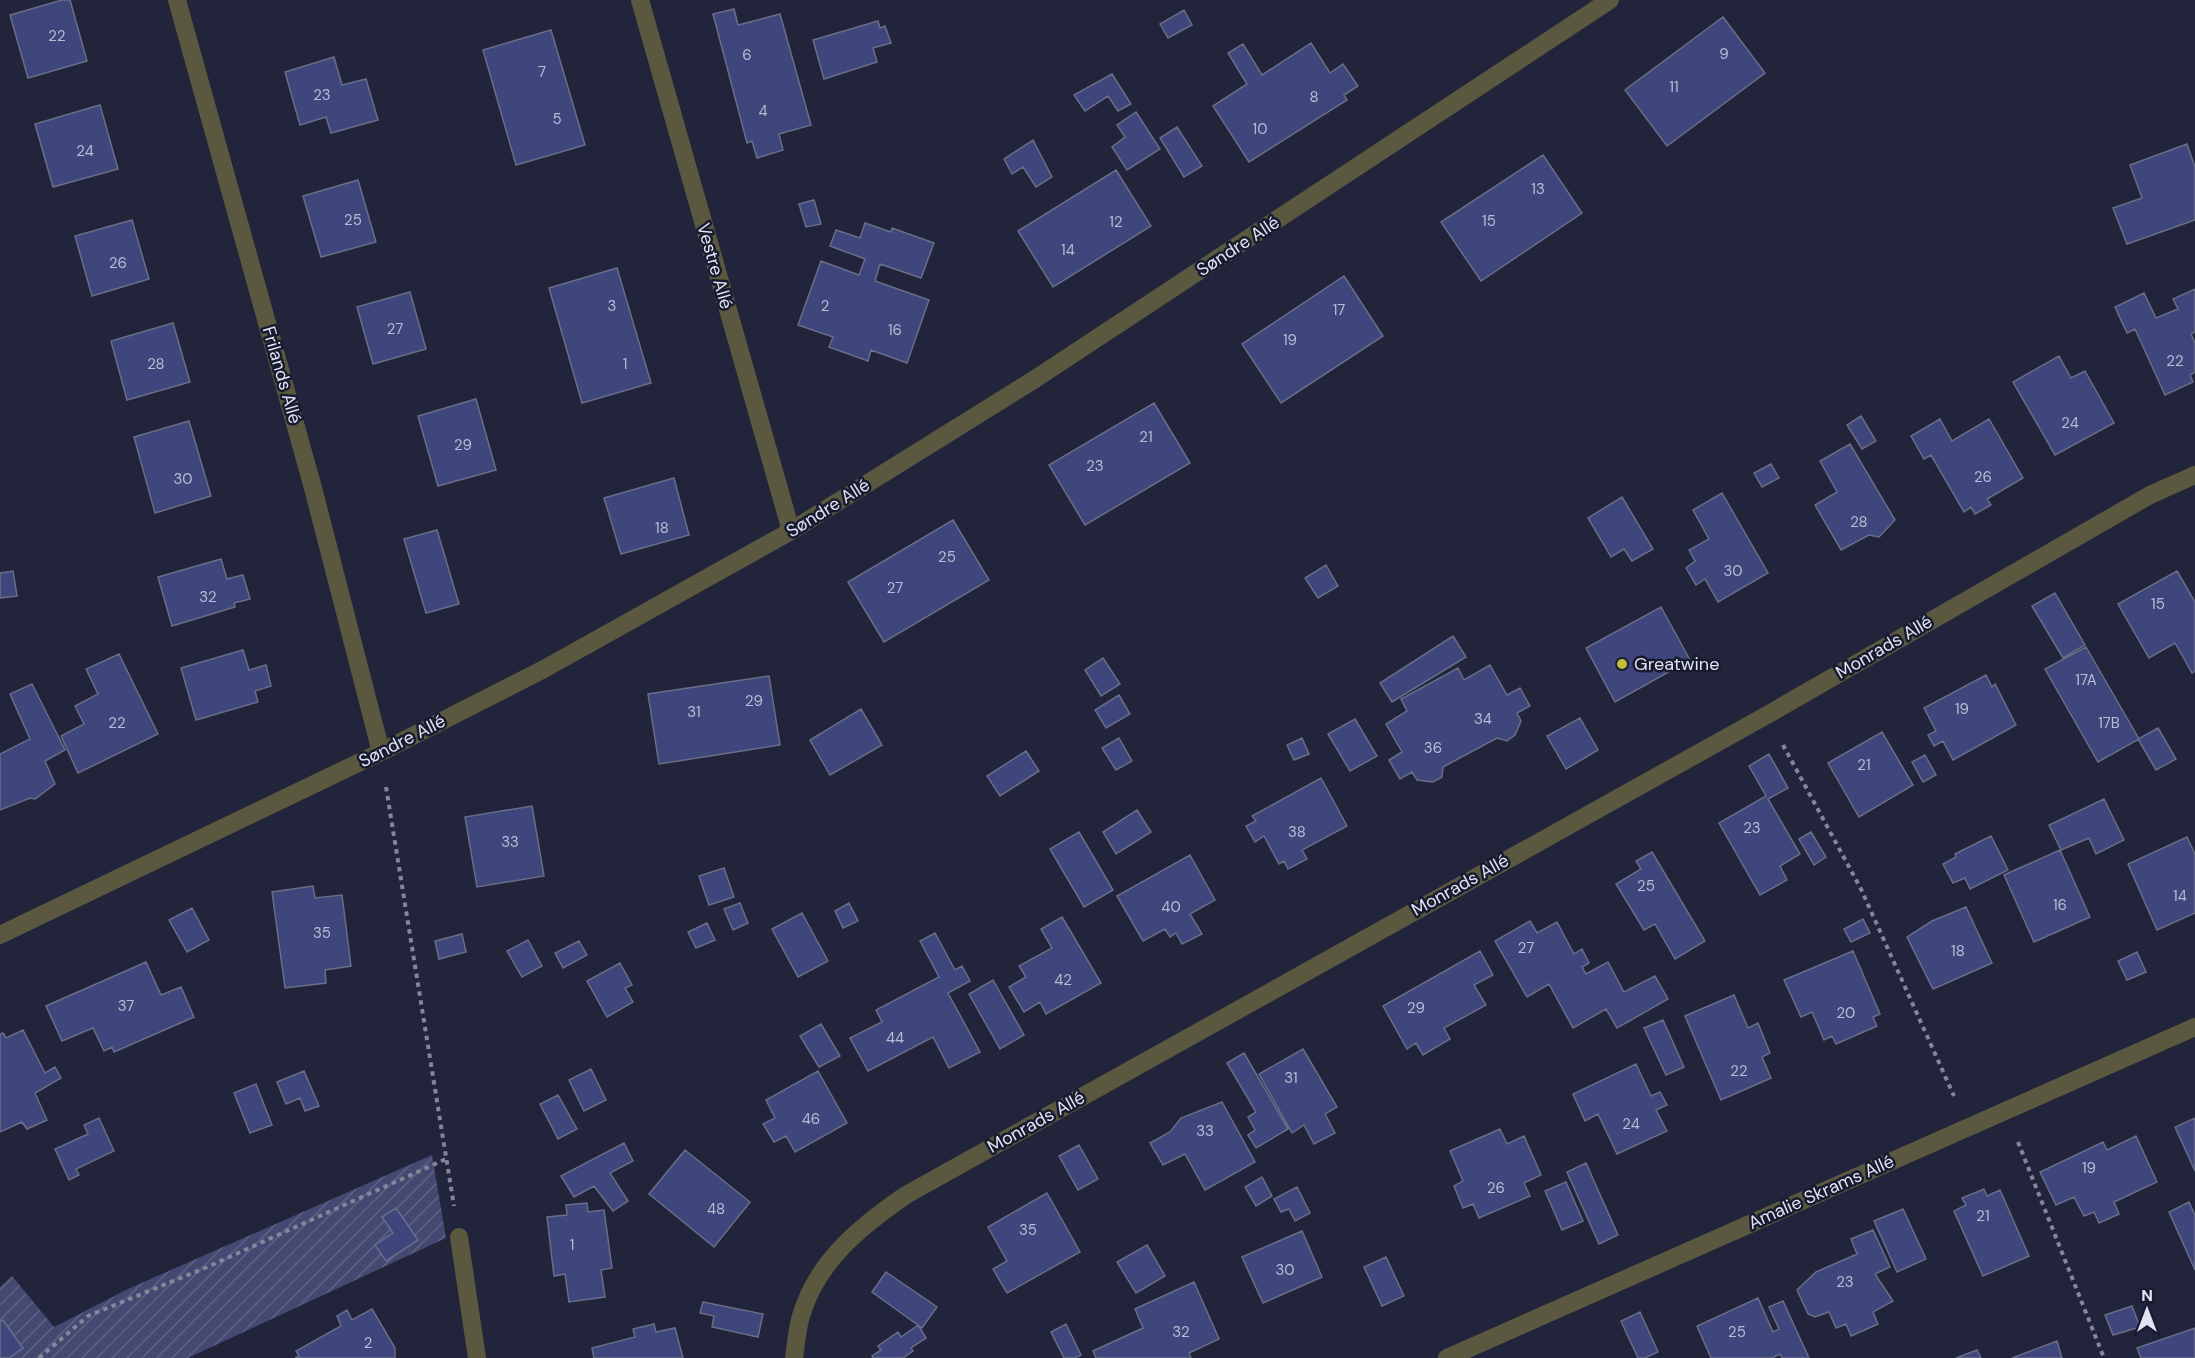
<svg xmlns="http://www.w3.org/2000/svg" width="2195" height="1358" font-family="'DM Sans',sans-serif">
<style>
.garden{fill:url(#garden-furrows)}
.building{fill:#3f467b;stroke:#696e88;stroke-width:1.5}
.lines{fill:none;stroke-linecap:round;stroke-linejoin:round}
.path{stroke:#84879a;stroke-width:4;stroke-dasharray:4.5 4.5;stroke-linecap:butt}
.street{stroke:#5a593f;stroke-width:18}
.poi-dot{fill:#c4bc3e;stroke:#181b30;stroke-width:2}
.labels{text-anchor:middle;stroke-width:5;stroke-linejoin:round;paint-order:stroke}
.number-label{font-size:15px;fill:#b8bcd4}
.street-label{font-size:18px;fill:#e0e3f2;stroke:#181b30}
.poi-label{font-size:18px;fill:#e0e3f2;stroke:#181b30;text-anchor:start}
</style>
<defs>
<pattern id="garden-furrows" width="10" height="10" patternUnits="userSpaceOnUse" patternTransform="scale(1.5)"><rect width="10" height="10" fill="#434970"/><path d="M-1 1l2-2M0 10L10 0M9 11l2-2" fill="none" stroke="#5e6385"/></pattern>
</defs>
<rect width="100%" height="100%" fill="#21243b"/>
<path class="garden" d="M 432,1155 L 446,1238 L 188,1358 L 0,1358 L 0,1287 L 12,1276 L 54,1327 L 130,1288 Z"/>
<path class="building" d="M 62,0 L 70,0 L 87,61 L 28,78 L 10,15 Z
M 734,9 L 738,25 L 780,14 L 811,125 L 779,134 L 783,150 L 757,158 L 752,141 L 747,143 L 713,14 Z
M 1184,10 L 1192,25 L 1168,38 L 1160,24 Z
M 1723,17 L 1765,73 L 1667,146 L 1625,90 Z
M 878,21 L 880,28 L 885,26 L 891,43 L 873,48 L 877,62 L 824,79 L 813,40 Z
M 551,30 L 585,145 L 516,165 L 483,50 Z
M 1311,43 L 1330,73 L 1343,64 L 1358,86 L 1344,95 L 1347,100 L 1249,162 L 1213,106 L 1247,84 L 1228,53 L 1243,44 L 1262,75 Z
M 334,57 L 342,85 L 366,79 L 378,120 L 331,133 L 326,117 L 300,125 L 285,72 Z
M 1112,74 L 1131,104 L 1118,111 L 1108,96 L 1085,111 L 1074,95 Z
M 100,105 L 118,169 L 53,187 L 35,124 Z
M 1136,112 L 1160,149 L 1127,170 L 1112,147 L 1125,137 L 1117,125 Z
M 1177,127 L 1202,166 L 1184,177 L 1160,138 Z
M 1033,140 L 1052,177 L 1036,187 L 1023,167 L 1012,174 L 1004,159 Z
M 2187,144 L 2195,167 L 2195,220 L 2127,244 L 2113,208 L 2142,198 L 2130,165 Z
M 1543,155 L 1582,213 L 1481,281 L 1441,222 Z
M 1116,170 L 1151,226 L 1053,287 L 1018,231 Z
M 358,180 L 376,242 L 321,257 L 303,196 Z
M 814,200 L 821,224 L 806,227 L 799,204 Z
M 132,220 L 149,279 L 92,296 L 75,236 Z
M 865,223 L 891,232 L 892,228 L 934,243 L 921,278 L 880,264 L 875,281 L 929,300 L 907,363 L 871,350 L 868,361 L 829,347 L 833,337 L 798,325 L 821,261 L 859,275 L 865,259 L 830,246 L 836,230 L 860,238 Z
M 617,268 L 651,383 L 582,403 L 549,288 Z
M 1344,276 L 1383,336 L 1281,403 L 1242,344 Z
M 2195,289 L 2195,332 L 2191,334 L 2195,343 L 2195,372 L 2190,375 L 2193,382 L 2165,395 L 2135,329 L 2127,333 L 2115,307 L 2144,293 L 2156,318 L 2178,309 L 2173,299 Z
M 410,292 L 426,349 L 373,364 L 357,307 Z
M 173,323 L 190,382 L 127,400 L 111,341 Z
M 2059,356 L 2071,378 L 2085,371 L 2114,423 L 2055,455 L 2013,382 Z
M 476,399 L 496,470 L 438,486 L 418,416 Z
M 1154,403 L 1190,463 L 1085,525 L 1049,465 Z
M 1861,416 L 1876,441 L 1862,449 L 1847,425 Z
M 1940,419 L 1952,441 L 1989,419 L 2023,478 L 1987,499 L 1991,505 L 1975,514 L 1971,507 L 1964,512 L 1931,455 L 1924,459 L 1911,436 Z
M 189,421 L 211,496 L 155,513 L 134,437 Z
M 1850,444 L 1895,520 L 1879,537 L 1869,535 L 1841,550 L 1815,505 L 1837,492 L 1820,461 Z
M 1771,464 L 1779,478 L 1762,487 L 1754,473 Z
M 674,478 L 689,535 L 621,554 L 604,498 Z
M 1722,493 L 1768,573 L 1718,602 L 1705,579 L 1696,585 L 1686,568 L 1695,561 L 1689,550 L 1709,539 L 1693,510 Z
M 1622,497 L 1653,549 L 1632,561 L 1624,549 L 1611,557 L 1588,518 Z
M 953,520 L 989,580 L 884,642 L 848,582 Z
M 437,530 L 459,604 L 426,613 L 404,539 Z
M 221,559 L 227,579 L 243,575 L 250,599 L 234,603 L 235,607 L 172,626 L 158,577 Z
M 1326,565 L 1338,586 L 1318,598 L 1305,578 Z
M 13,571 L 17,596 L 0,598 L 0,573 Z
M 2177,571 L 2195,602 L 2195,671 L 2192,673 L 2175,643 L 2149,658 L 2118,604 Z
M 2055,593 L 2085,645 L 2063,658 L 2032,606 Z
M 1661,607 L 1690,660 L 1615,702 L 1586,648 Z
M 1453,636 L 1466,657 L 1392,702 L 1380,683 Z
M 2086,647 L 2139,739 L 2098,762 L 2045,669 Z
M 243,650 L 249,670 L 266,665 L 271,686 L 255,691 L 258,702 L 196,720 L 181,668 Z
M 119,654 L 158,734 L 78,773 L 61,736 L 84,724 L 75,706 L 98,694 L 86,669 Z
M 1103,658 L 1120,684 L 1101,696 L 1085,670 Z
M 1490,665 L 1507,695 L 1520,688 L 1530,706 L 1517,713 L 1521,721 L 1515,735 L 1507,741 L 1497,738 L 1443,767 L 1442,777 L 1433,782 L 1417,780 L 1412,772 L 1400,779 L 1389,760 L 1402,752 L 1386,724 L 1407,711 L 1401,699 L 1458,668 L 1464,680 Z
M 1986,675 L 1992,687 L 1995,684 L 2016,725 L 1953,760 L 1943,741 L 1934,746 L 1928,735 L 1936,731 L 1924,708 Z
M 769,676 L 780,745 L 659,764 L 648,694 Z
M 32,684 L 65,750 L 45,761 L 55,784 L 35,799 L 30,798 L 0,810 L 0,754 L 30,739 L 10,694 Z
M 1119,695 L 1130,714 L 1106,728 L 1095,710 Z
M 861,709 L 882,745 L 830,775 L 810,740 Z
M 1580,718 L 1598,750 L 1566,769 L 1547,736 Z
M 1355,719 L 1377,756 L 1350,771 L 1328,734 Z
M 2158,728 L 2176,759 L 2156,770 L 2138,739 Z
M 1882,732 L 1913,785 L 1859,817 L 1828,763 Z
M 1119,738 L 1132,761 L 1116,770 L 1102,748 Z
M 1302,738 L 1309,754 L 1294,760 L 1287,745 Z
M 1026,751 L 1039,771 L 1000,796 L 987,776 Z
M 1769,754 L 1788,788 L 1768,799 L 1800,854 L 1780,866 L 1787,880 L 1760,895 L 1719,823 L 1766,796 L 1749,766 Z
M 1925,755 L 1936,775 L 1923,782 L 1912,762 Z
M 1321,778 L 1347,826 L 1302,850 L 1307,859 L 1288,869 L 1284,861 L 1279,864 L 1264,836 L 1255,842 L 1246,826 L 1256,821 L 1252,816 Z
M 2104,799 L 2124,840 L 2096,854 L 2089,838 L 2061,850 L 2049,825 Z
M 532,806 L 544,876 L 477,887 L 465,817 Z
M 1137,810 L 1151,832 L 1116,854 L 1103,832 Z
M 1079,832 L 1113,890 L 1084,907 L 1050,849 Z
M 1811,832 L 1826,857 L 1814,865 L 1799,839 Z
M 1991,836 L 2008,870 L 1970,889 L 1965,878 L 1953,883 L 1943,864 L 1956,857 L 1955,854 Z
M 2187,837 L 2195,854 L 2195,913 L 2157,930 L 2128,864 Z
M 2060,850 L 2090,917 L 2034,942 L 2004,875 Z
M 1652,852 L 1705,941 L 1675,959 L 1655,924 L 1644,930 L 1616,884 L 1641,869 L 1636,861 Z
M 1190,855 L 1215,900 L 1190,914 L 1202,934 L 1182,944 L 1176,933 L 1170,937 L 1165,929 L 1143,941 L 1117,896 Z
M 724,868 L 734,897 L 709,905 L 699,876 Z
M 313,886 L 315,898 L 342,895 L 351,966 L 325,970 L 326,983 L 285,988 L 272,892 Z
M 740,903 L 748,923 L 733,930 L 724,909 Z
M 849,903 L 858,921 L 843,928 L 835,911 Z
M 1966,907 L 1992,963 L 1933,989 L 1907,937 L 1932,921 Z
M 192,908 L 209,940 L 187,952 L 169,920 Z
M 802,913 L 828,961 L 798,977 L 772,929 Z
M 1062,917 L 1101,983 L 1046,1014 L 1040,1002 L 1024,1012 L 1009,987 L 1026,977 L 1019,966 L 1052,948 L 1041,929 Z
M 1863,919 L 1870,933 L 1851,942 L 1844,929 Z
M 1530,921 L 1537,933 L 1557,922 L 1574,954 L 1582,949 L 1589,963 L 1582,967 L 1586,974 L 1608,962 L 1624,992 L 1655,976 L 1668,999 L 1617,1028 L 1606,1009 L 1573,1028 L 1549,984 L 1527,997 L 1495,941 Z
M 707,923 L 715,940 L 696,948 L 688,932 Z
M 935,933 L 955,970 L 962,966 L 970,981 L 948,993 L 980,1052 L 949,1068 L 933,1037 L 868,1071 L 850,1038 L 882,1022 L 876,1010 L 939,977 L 920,941 Z
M 462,934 L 466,952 L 439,959 L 435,941 Z
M 528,940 L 542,966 L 522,977 L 507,951 Z
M 579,941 L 587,955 L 563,968 L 555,953 Z
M 1480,951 L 1493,975 L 1474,985 L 1486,1005 L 1444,1028 L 1450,1039 L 1423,1055 L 1416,1043 L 1407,1049 L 1383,1006 Z
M 1853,951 L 1880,1014 L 1873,1017 L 1877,1026 L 1836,1044 L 1832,1036 L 1824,1040 L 1812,1012 L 1801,1017 L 1784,980 Z
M 2137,952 L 2146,972 L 2127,980 L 2118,961 Z
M 146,962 L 161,995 L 181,987 L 194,1017 L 114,1052 L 112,1047 L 104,1051 L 93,1028 L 62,1041 L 46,1006 Z
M 620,963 L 632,985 L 625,988 L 633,1002 L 607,1017 L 587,981 Z
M 993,980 L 1024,1035 L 1000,1049 L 969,994 Z
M 1734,995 L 1748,1028 L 1758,1023 L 1770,1053 L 1762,1057 L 1771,1078 L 1721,1100 L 1685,1016 Z
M 1663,1020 L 1684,1067 L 1666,1075 L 1644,1028 Z
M 821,1024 L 840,1056 L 819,1067 L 800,1036 Z
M 23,1030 L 45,1073 L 55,1067 L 61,1078 L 35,1093 L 47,1120 L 27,1129 L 22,1122 L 0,1132 L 0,1034 L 3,1033 L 6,1038 Z
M 1303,1049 L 1337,1107 L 1325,1114 L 1335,1133 L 1314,1144 L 1304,1125 L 1292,1133 L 1259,1074 Z
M 1244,1053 L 1288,1129 L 1256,1148 L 1248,1135 L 1255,1130 L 1248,1117 L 1256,1112 L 1227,1063 Z
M 1636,1064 L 1651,1096 L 1660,1092 L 1667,1105 L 1656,1110 L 1667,1131 L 1617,1154 L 1598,1114 L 1585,1121 L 1573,1094 Z
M 591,1069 L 606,1100 L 584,1111 L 569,1080 Z
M 304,1071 L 319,1106 L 305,1111 L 300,1098 L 286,1104 L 277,1082 Z
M 818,1071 L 847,1123 L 795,1152 L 786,1136 L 774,1142 L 763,1124 L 775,1118 L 766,1100 Z
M 256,1084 L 272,1125 L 250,1133 L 234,1093 Z
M 558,1095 L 577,1129 L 558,1139 L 540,1104 Z
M 1222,1102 L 1255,1162 L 1205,1190 L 1185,1154 L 1163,1165 L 1150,1143 L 1170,1132 L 1181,1118 Z
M 99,1118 L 114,1151 L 76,1169 L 79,1175 L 69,1180 L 55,1149 L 88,1134 L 84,1125 Z
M 2195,1118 L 2195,1171 L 2175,1127 Z
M 1500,1129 L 1507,1144 L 1524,1136 L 1541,1175 L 1524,1183 L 1530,1196 L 1479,1218 L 1473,1204 L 1463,1208 L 1454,1186 L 1463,1181 L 1450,1151 Z
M 2136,1136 L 2157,1182 L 2114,1202 L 2119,1214 L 2099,1223 L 2094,1212 L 2084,1216 L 2074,1197 L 2056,1205 L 2040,1172 L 2103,1142 L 2107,1150 Z
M 624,1143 L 633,1161 L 610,1173 L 628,1201 L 613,1211 L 594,1186 L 574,1197 L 561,1176 Z
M 1079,1145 L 1098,1179 L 1078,1190 L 1059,1156 Z
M 685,1150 L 750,1202 L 714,1247 L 649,1194 Z
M 1586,1163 L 1618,1235 L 1599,1244 L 1567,1172 Z
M 1262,1177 L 1272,1196 L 1256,1206 L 1245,1187 Z
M 1566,1182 L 1583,1221 L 1562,1230 L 1545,1191 Z
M 1297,1187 L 1310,1213 L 1295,1221 L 1289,1209 L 1281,1212 L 1274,1199 Z
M 1984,1189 L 1987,1196 L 2000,1190 L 2029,1256 L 1983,1276 L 1954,1211 L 1966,1205 L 1962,1198 Z
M 1047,1193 L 1080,1252 L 1007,1293 L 993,1269 L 1007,1261 L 988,1227 Z
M 2189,1202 L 2195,1215 L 2195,1270 L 2169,1212 Z
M 587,1203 L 588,1212 L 604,1210 L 612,1268 L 601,1270 L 605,1297 L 569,1302 L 565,1274 L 554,1276 L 547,1217 L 567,1215 L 566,1205 Z
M 396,1208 L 418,1240 L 386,1261 L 375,1245 L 393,1233 L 382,1217 Z
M 1903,1209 L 1926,1259 L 1897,1272 L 1874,1221 Z
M 1873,1230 L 1890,1267 L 1875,1274 L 1893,1301 L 1873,1312 L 1878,1324 L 1851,1336 L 1846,1324 L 1836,1328 L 1829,1312 L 1815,1317 L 1808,1314 L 1797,1290 L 1816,1272 L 1857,1254 L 1851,1239 Z
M 1302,1231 L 1322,1277 L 1263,1303 L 1242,1257 Z
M 1147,1245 L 1165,1276 L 1136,1293 L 1117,1262 Z
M 1386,1257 L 1404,1296 L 1382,1306 L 1364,1267 Z
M 886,1272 L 937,1307 L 922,1328 L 872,1292 Z
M 1194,1282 L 1219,1339 L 1189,1353 L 1191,1358 L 1096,1358 L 1093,1351 L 1143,1328 L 1135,1309 Z
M 1758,1298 L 1773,1332 L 1779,1329 L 1769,1307 L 1783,1301 L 1809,1358 L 1782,1358 L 1780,1354 L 1772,1358 L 1711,1358 L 1697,1326 Z
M 703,1302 L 763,1314 L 758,1337 L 712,1327 L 714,1316 L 700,1313 Z
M 2132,1306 L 2140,1327 L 2113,1335 L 2105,1315 Z
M 372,1309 L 395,1348 L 395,1358 L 295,1358 L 299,1356 L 296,1351 L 341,1326 L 337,1316 L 347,1310 L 352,1320 Z
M 1640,1312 L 1658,1352 L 1645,1358 L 1638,1358 L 1621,1321 Z
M 3,1320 L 23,1348 L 9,1358 L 0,1358 L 0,1322 Z
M 654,1324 L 656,1332 L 675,1328 L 683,1358 L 594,1358 L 592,1348 L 635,1337 L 633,1329 Z
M 1066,1324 L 1081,1355 L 1075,1358 L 1064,1358 L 1051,1332 Z
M 918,1325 L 926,1338 L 911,1348 L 913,1351 L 903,1358 L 873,1358 L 872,1356 L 881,1350 L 878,1346 L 898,1332 L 901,1337 Z
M 2195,1328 L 2195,1358 L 2141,1358 L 2137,1348 Z
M 2057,1341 L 2062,1358 L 2012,1358 Z
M 1977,1350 L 1981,1358 L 1956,1358 Z"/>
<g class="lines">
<path class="path" d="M 1783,745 L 1861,889 L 1954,1096
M 386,787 L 454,1206
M 2018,1142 L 2104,1358
M 39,1358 L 88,1316 L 205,1268 L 446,1159"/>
<path class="street" d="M 177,0 L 313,488 L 381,752
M 640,0 L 791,531
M 0,935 L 381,752 L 544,669 L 791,531 L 1035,379 L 1610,0
M 459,1237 L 477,1358
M 794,1358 C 796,1345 797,1329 801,1316 C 817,1261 861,1226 906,1195 L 1767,715 L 2150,495 L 2195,475
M 1447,1358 L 2195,1027"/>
</g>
<circle class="poi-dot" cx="1622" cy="664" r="6"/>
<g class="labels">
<g class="number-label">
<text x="57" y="41">22</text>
<text x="1724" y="59">9</text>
<text x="747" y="60">6</text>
<text x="542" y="77">7</text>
<text x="1674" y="92">11</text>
<text x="322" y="100">23</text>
<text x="1314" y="102">8</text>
<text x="763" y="116">4</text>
<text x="557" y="124">5</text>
<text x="1260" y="134">10</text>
<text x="85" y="156">24</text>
<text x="1538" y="194">13</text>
<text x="353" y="225">25</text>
<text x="1489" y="226">15</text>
<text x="1116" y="227">12</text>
<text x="1068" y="255">14</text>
<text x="118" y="268">26</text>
<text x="612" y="311">3</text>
<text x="825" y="311">2</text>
<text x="1339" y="315">17</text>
<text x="395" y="334">27</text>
<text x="895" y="335">16</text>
<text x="1290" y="345">19</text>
<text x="2175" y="366">22</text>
<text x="156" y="369">28</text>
<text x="625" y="369">1</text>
<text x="2070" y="428">24</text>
<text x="1146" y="442">21</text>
<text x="463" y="450">29</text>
<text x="1095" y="471">23</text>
<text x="1983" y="482">26</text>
<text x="183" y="484">30</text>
<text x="1859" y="527">28</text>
<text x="662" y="533">18</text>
<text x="947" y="562">25</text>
<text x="1733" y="576">30</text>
<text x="895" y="593">27</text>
<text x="208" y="602">32</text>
<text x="2158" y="609">15</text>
<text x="2086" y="685">17A</text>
<text x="754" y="706">29</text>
<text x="1962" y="714">19</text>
<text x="694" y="717">31</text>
<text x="1483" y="724">34</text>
<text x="117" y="728">22</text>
<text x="2109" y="728">17B</text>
<text x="1433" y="753">36</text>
<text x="1864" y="770">21</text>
<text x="1752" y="833">23</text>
<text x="1297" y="837">38</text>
<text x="510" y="847">33</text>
<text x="1646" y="891">25</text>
<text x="2180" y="901">14</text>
<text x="2060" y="910">16</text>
<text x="1171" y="912">40</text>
<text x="322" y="938">35</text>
<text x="1526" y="953">27</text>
<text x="1958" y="956">18</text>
<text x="1063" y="985">42</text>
<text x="126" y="1011">37</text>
<text x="1416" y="1013">29</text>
<text x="1846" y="1018">20</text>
<text x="895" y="1043">44</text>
<text x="1739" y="1076">22</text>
<text x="1291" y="1083">31</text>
<text x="811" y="1124">46</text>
<text x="1631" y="1129">24</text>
<text x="1205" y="1136">33</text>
<text x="2089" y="1173">19</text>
<text x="1496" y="1193">26</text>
<text x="716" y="1214">48</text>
<text x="1983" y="1221">21</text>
<text x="1028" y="1235">35</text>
<text x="572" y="1250">1</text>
<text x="1285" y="1275">30</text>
<text x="1845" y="1287">23</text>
<text x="1181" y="1337">32</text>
<text x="1737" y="1337">25</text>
<text x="368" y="1348">2</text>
</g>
<g class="street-label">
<text transform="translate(1238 246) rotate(-33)" y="6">Søndre Allé</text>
<text transform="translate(715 266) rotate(74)" y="6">Vestre Allé</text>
<text transform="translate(282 375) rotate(74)" y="6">Frilands Allé</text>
<text transform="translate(828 508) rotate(-32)" y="6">Søndre Allé</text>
<text transform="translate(1884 647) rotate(-30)" y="6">Monrads Allé</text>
<text transform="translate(402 741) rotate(-27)" y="6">Søndre Allé</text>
<text transform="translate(1460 885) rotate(-29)" y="6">Monrads Allé</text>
<text transform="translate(1036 1122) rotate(-29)" y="6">Monrads Allé</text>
<text transform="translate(1821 1192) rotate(-24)" y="6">Amalie Skrams Allé</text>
</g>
<g class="poi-label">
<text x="1634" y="670">Greatwine</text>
</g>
</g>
<g transform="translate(2147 1310)" stroke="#181b30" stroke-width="4.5" paint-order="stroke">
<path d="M0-4.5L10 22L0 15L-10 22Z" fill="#e0e3f2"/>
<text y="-9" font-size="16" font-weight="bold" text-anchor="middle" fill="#e0e3f2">N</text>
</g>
</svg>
